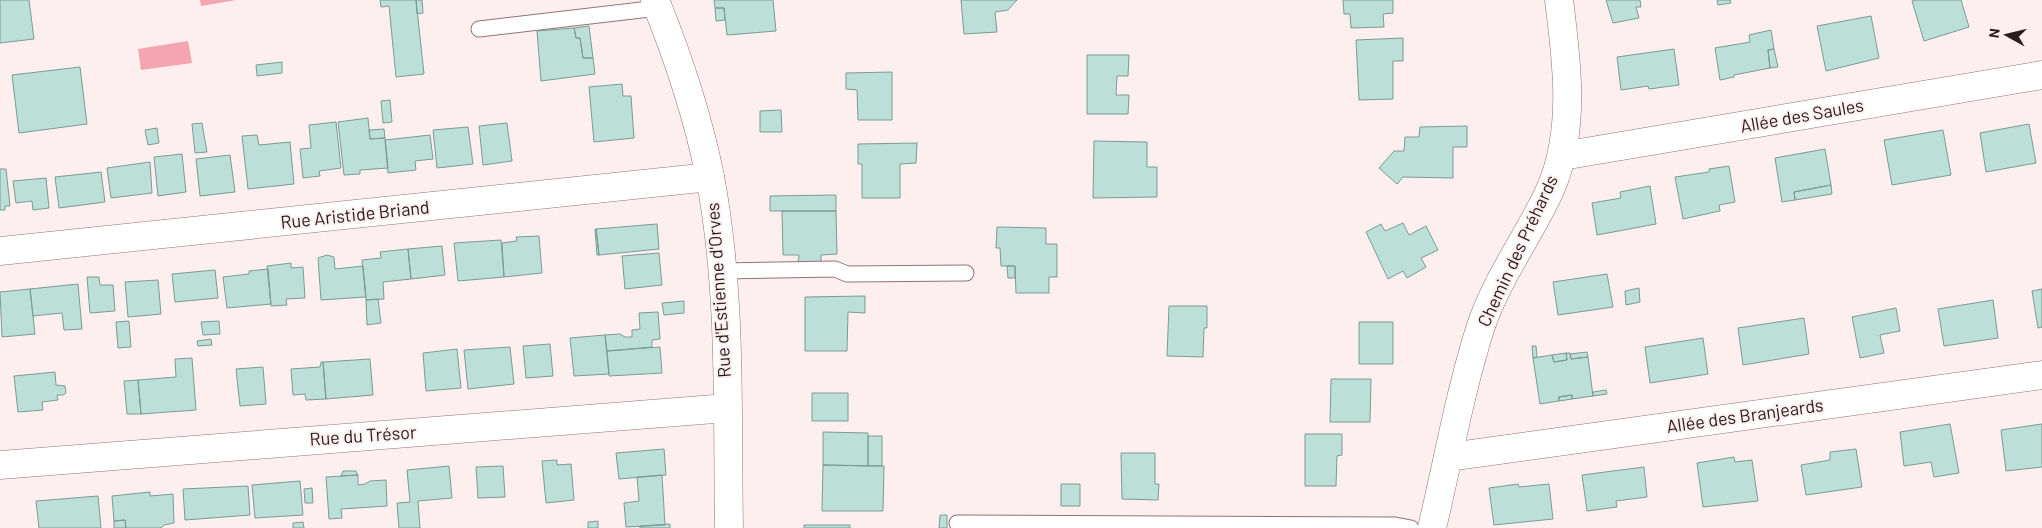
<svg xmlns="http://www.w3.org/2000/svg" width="2042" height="528" font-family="Barlow,sans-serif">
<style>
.water{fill:#f3a5b1}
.building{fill:#bcdfd7;stroke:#7a9b93}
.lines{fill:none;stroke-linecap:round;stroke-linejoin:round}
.service-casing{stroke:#907276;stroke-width:17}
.minor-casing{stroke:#907276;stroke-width:29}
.tertiary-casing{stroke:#907276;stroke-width:29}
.service{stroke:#fff;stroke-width:15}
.minor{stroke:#fff;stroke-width:28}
.tertiary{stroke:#fff;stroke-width:28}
.labels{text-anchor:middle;stroke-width:4;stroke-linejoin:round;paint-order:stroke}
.street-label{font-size:18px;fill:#271b1d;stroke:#fdeff0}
</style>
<rect width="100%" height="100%" fill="#fdeff0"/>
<path class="water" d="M 200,0 L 236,0 L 201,6 Z
M 188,41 L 192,63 L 141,70 L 138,49 Z"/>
<path class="building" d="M 0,0 L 29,0 L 34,39 L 0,43 Z
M 380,0 L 416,0 L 424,74 L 396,77 L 389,6 L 381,7 Z
M 416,0 L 422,0 L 423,13 L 417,14 Z
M 714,0 L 773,0 L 776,31 L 727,35 L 724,8 L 715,8 Z
M 961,0 L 1017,0 L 1008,10 L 995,12 L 997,32 L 964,34 Z
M 1343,0 L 1393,0 L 1393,13 L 1383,14 L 1384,27 L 1351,28 L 1350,14 L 1344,14 Z
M 1606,0 L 1640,0 L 1641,7 L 1636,7 L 1639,18 L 1613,23 Z
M 1717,0 L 1730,0 L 1731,3 L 1718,5 Z
M 1916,0 L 1961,0 L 1969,27 L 1924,41 L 1912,1 Z
M 715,8 L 724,8 L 725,20 L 716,21 Z
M 1871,16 L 1879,58 L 1826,71 L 1817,26 Z
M 589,26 L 593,58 L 583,58 L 580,38 L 576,38 L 574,28 Z
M 574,28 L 576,38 L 580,38 L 583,58 L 593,58 L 595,74 L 541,81 L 537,31 Z
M 1771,30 L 1774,49 L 1768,50 L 1770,68 L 1734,75 L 1734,77 L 1720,80 L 1715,48 L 1750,42 L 1749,35 Z
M 1403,38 L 1403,61 L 1393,61 L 1393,99 L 1359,100 L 1356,40 Z
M 1674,49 L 1679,85 L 1649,89 L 1648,86 L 1621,90 L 1617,57 Z
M 1774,49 L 1778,67 L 1770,68 L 1768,50 Z
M 1087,55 L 1129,55 L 1128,76 L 1117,76 L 1116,95 L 1129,95 L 1128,114 L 1087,114 Z
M 282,62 L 282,73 L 257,76 L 256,65 Z
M 80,67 L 87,124 L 19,133 L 12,75 Z
M 892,72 L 892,120 L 858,120 L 857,90 L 846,89 L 846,73 Z
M 622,84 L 623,96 L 631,96 L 634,138 L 594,142 L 589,87 Z
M 390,100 L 392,122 L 383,123 L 381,101 Z
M 781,110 L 782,132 L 760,132 L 760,111 Z
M 368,118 L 370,139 L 385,138 L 388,168 L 360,170 L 360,174 L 344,175 L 338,122 Z
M 336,122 L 341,168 L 319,171 L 320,176 L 303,178 L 300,149 L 311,148 L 309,125 Z
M 202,123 L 207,152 L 195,153 L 192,124 Z
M 507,123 L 512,161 L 483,165 L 479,126 Z
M 2029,124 L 2036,163 L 1986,172 L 1980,133 Z
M 1467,126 L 1467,147 L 1453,147 L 1453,178 L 1403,177 L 1397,184 L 1379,168 L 1394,151 L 1404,151 L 1405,137 L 1419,137 L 1420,127 Z
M 468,127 L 473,164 L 437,168 L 433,130 Z
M 157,128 L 159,143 L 148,145 L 145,130 Z
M 384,129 L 385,138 L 370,139 L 369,130 Z
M 1943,130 L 1951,175 L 1892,185 L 1884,140 Z
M 257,135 L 259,145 L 290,142 L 294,184 L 248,189 L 242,136 Z
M 430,135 L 433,159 L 415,161 L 416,170 L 388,173 L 385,140 Z
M 1094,141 L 1147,142 L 1147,167 L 1157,167 L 1157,197 L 1093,198 Z
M 917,143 L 916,163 L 900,164 L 900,198 L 862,198 L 862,164 L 858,164 L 858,144 Z
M 1825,149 L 1831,185 L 1794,192 L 1795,200 L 1782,202 L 1775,158 Z
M 182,154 L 186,192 L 158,196 L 154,157 Z
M 230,155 L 235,192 L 200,196 L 196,159 Z
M 150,162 L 152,193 L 111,198 L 107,168 Z
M 1729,166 L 1735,202 L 1719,205 L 1720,211 L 1683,219 L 1675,177 L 1709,172 L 1709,169 Z
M 0,169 L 6,169 L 10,206 L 5,206 L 5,210 L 0,210 Z
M 101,172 L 105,202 L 59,208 L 55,177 Z
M 46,178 L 49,208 L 33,210 L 32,201 L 16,203 L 13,181 Z
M 1831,185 L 1832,194 L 1795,200 L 1794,192 Z
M 1650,186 L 1656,224 L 1597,235 L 1592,203 L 1621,198 L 1620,192 Z
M 836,195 L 836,211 L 770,211 L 770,196 Z
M 782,211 L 836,211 L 837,254 L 821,255 L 821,263 L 798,263 L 799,255 L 783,255 Z
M 1403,223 L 1409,235 L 1426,226 L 1438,250 L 1421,258 L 1426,267 L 1407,278 L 1403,271 L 1388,279 L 1366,232 L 1381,224 L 1385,231 Z
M 657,224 L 659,249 L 599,255 L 596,229 Z
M 997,227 L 1046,228 L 1046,244 L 1057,244 L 1057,277 L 1049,277 L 1049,293 L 1016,293 L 1015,266 L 1001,266 L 1000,248 L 996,248 Z
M 595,229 L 596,229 L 599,255 L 597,255 Z
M 539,236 L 542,273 L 504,277 L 502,243 L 517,241 L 516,237 Z
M 501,240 L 504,277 L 458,281 L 454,243 Z
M 442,246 L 445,275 L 411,279 L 408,249 Z
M 408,249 L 411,279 L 383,282 L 384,299 L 366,300 L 362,260 L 381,258 L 380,252 Z
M 659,253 L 662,285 L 625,289 L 622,256 Z
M 327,255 L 334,257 L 335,269 L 363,266 L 366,297 L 321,300 L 318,258 Z
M 291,263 L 291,268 L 303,267 L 305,298 L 286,299 L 287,305 L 271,306 L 267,266 Z
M 1007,266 L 1015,266 L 1015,278 L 1008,278 Z
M 268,269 L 271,304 L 227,308 L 223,277 L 249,274 L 249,271 Z
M 215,270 L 218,298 L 175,302 L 172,274 Z
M 1607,274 L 1613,307 L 1558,315 L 1553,282 Z
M 87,277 L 99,277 L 100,285 L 113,285 L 115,311 L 90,313 Z
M 158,280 L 161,314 L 128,317 L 125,282 Z
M 78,284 L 82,329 L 64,330 L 62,313 L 33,316 L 30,289 Z
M 1639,288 L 1640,302 L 1626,305 L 1625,291 Z
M 30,289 L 35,334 L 2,337 L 0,292 Z
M 2042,289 L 2042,327 L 2038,328 L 2032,291 Z
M 865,296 L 865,313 L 848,312 L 847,351 L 805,351 L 805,297 Z
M 378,299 L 381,323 L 367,325 L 366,300 Z
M 1993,300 L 1998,338 L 1944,346 L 1938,309 Z
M 684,301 L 684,313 L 664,315 L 662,303 Z
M 1169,306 L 1207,306 L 1207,328 L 1204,328 L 1203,357 L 1167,356 Z
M 1896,308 L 1900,331 L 1880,335 L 1884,353 L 1860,358 L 1852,317 Z
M 658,312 L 660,339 L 652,340 L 652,347 L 607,351 L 605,335 L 620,334 L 625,337 L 632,337 L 632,330 L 640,329 L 639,313 Z
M 1804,318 L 1809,354 L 1743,365 L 1738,328 Z
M 129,321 L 131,347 L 118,348 L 116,322 Z
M 219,321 L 220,334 L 203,335 L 201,322 Z
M 1359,322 L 1393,322 L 1393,364 L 1359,364 Z
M 605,335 L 609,374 L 574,376 L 570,338 Z
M 1703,338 L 1708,374 L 1650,383 L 1645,347 Z
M 211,339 L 212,345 L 198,346 L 197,341 Z
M 550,344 L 553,376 L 526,378 L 523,346 Z
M 1532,346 L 1536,346 L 1537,357 L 1533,358 Z
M 510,347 L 514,384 L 468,389 L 464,350 Z
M 660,347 L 662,373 L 609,376 L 607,351 Z
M 457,349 L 461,388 L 426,391 L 423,353 Z
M 1587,352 L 1588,357 L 1571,359 L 1570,354 Z
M 1566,353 L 1570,353 L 1571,359 L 1588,357 L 1593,396 L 1572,399 L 1572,395 L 1559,397 L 1559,401 L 1540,404 L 1533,358 L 1552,355 L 1554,362 L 1567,360 Z
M 1566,353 L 1567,360 L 1554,362 L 1552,355 Z
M 192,358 L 196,410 L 141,414 L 138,380 L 176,377 L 175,359 Z
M 370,359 L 373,395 L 326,399 L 323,362 Z
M 321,362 L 323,362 L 326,399 L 306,400 L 305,394 L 293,395 L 291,369 L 320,367 Z
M 263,367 L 266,404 L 240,406 L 236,369 Z
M 55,372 L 56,385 L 65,386 L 66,393 L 63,395 L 57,395 L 58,400 L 42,402 L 43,410 L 18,412 L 14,376 Z
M 1331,379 L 1371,379 L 1370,422 L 1330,422 Z
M 138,380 L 141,414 L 127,414 L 124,381 Z
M 1606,390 L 1607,394 L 1593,396 L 1593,392 Z
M 812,393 L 848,393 L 848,421 L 812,421 Z
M 1572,395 L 1572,399 L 1559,401 L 1559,397 Z
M 1950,424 L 1959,473 L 1934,477 L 1931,462 L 1904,466 L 1900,432 Z
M 2042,424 L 2042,467 L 2006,471 L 2001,430 Z
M 823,432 L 868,433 L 868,466 L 823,465 Z
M 1305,434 L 1342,434 L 1342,455 L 1337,456 L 1336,486 L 1305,486 Z
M 868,436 L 882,436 L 882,466 L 868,466 Z
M 664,449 L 666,475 L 619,479 L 616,453 Z
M 1856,449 L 1862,487 L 1806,495 L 1801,465 L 1830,460 L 1830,452 Z
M 1121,453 L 1155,453 L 1155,484 L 1159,484 L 1158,500 L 1122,499 Z
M 1734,457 L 1735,462 L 1752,460 L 1758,501 L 1703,507 L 1697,463 Z
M 557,460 L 557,465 L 571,464 L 574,500 L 546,503 L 542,461 Z
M 823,465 L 884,466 L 883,511 L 822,511 Z
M 449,466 L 452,498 L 418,501 L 420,528 L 399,528 L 397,503 L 410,502 L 407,470 Z
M 503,466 L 505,497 L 478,498 L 476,467 Z
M 1644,467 L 1647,497 L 1616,501 L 1617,507 L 1587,511 L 1582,475 Z
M 343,471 L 356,471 L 358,475 L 341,476 Z
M 358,475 L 358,485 L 365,484 L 370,481 L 386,480 L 387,506 L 341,509 L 342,518 L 329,519 L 326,477 Z
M 662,475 L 665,525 L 626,527 L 624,503 L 639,501 L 637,477 Z
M 300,481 L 303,515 L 255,518 L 252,485 Z
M 1061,484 L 1080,484 L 1080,506 L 1061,506 Z
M 1518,484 L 1519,487 L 1549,484 L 1553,519 L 1494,525 L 1489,488 Z
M 248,486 L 250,515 L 185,520 L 183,489 Z
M 312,488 L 313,503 L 305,503 L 304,489 Z
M 150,492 L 150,496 L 173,494 L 174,523 L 164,525 L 161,528 L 126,528 L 125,520 L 114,521 L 112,496 Z
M 98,496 L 101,528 L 39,528 L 36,501 Z
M 940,515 L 947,515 L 947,528 L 939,528 Z
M 125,520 L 126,528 L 114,528 L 114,521 Z
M 598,521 L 598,528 L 588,528 L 588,522 Z
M 303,522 L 304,528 L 293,528 L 293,523 Z
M 670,524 L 670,528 L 640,528 L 640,526 Z
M 804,525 L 850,525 L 850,528 L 804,528 Z"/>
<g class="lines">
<defs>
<path id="service" d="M 479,29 L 658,8
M 722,271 L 835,269 L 847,274 L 966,273
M 957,523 L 1395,525 L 1411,528"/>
<path id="minor" d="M 1562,156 L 2042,75
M 0,251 L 710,177
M 1449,457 L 2042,375
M 0,465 L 727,408
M 1432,528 C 1448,461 1460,391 1481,326 C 1497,278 1529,236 1550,190 C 1576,131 1567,62 1559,0"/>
<path id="tertiary" d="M 655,0 C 678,57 698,116 710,177 C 732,292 727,412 729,528"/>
</defs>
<use href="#service" class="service-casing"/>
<use href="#minor" class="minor-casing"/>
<use href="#tertiary" class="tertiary-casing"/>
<use href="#service" class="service"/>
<use href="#minor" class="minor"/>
<use href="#tertiary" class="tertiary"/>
</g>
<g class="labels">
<g class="street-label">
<text transform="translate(1802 116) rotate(-10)" y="6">Allée des Saules</text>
<text transform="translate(355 215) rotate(-6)" y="6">Rue Aristide Briand</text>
<text transform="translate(1518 251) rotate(-65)" y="6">Chemin des Préhards</text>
<text transform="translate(719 290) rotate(-94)" y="6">Rue d'Estienne d'Orves</text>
<text transform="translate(1745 416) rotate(-8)" y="6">Allée des Branjeards</text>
<text transform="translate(363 436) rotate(-4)" y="6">Rue du Trésor</text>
</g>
</g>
<g transform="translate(2007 35) rotate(278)" stroke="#fdeff0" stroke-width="4" paint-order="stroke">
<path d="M0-4L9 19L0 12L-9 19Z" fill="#271b1d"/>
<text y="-8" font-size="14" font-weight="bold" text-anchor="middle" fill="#271b1d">N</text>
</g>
</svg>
